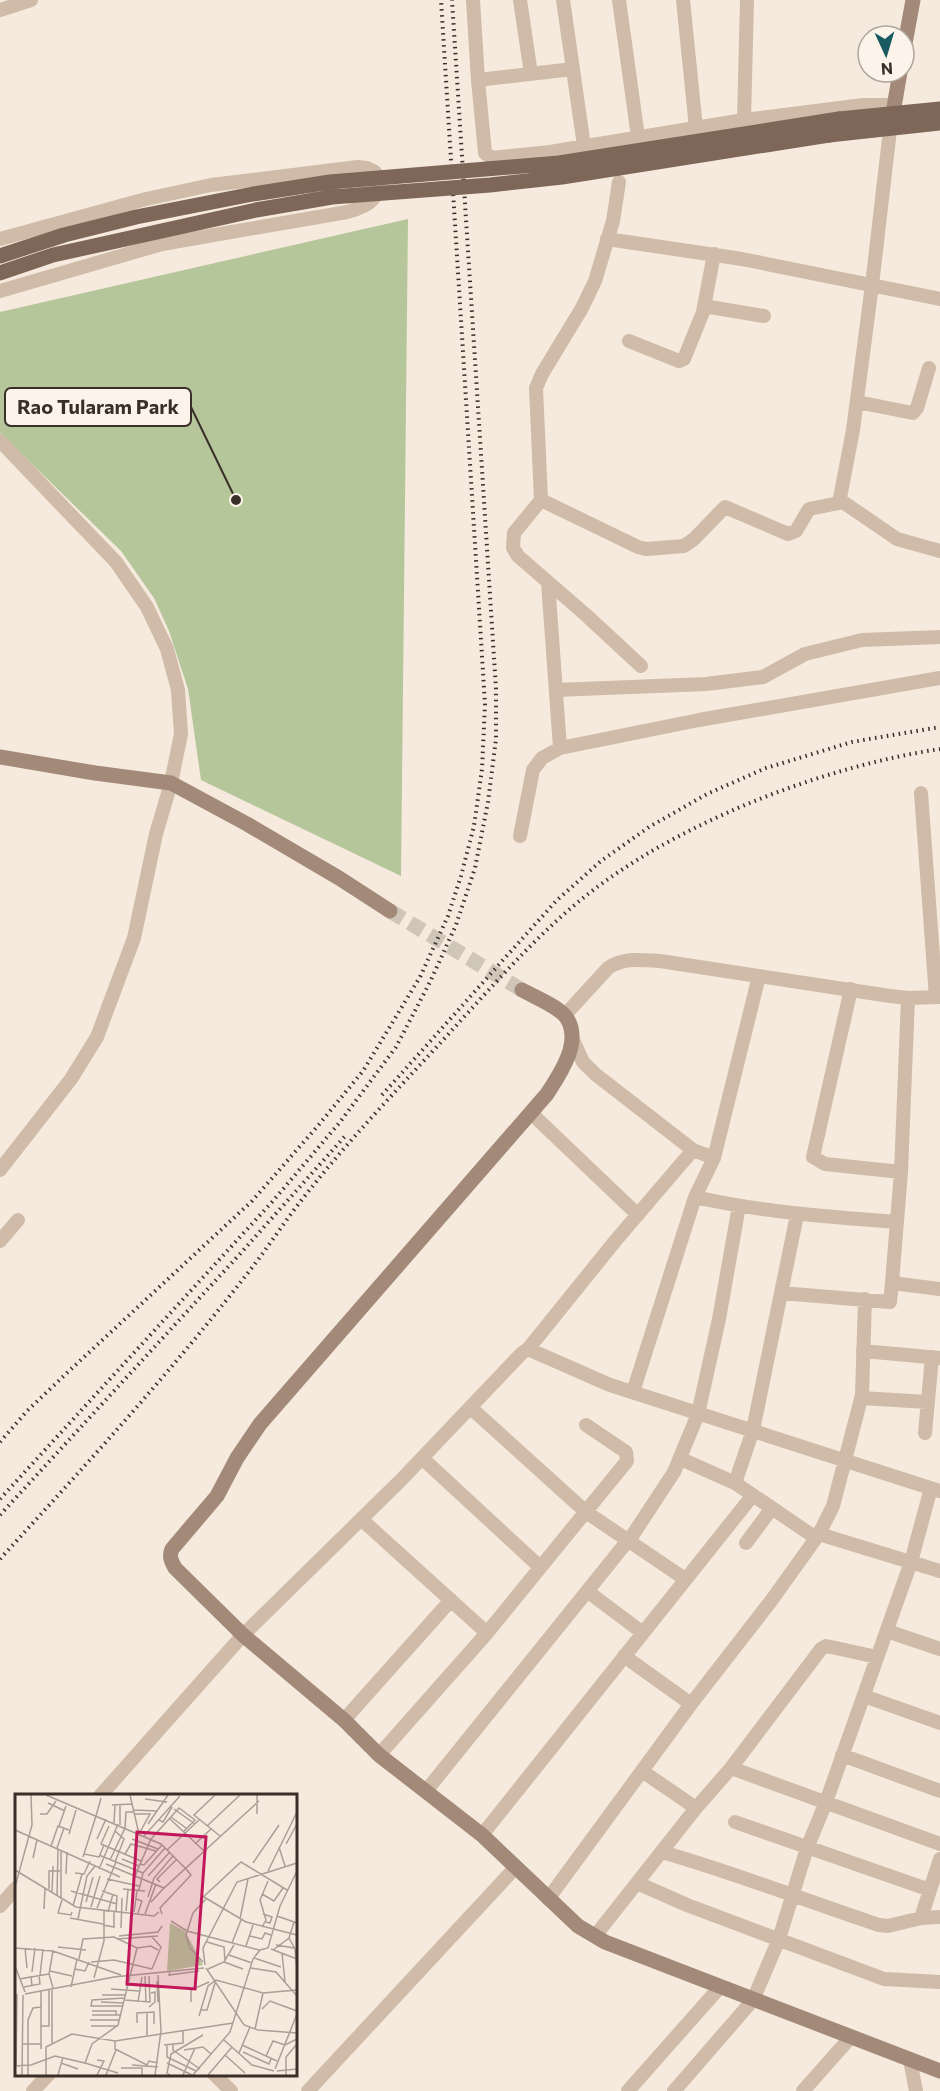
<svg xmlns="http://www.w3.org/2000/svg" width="940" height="2091" font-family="Commissioner,sans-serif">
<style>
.green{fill:#b6c69b}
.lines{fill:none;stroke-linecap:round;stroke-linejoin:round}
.secondary-tunnel{stroke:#d0c5b9;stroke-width:15;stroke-dasharray:15 8;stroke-linecap:butt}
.street{stroke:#cfbba7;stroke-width:14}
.secondary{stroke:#a38978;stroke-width:15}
.primary{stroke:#7e6658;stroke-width:15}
.rail{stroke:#3a2f28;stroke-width:4;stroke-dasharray:1.5 4.5;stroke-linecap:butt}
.primary-bridge{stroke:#7e6658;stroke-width:15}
.inset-road{fill:none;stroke:#aa9f95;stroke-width:1.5}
.view{fill:#c2185b;fill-opacity:0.15;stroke:#c2185b;stroke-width:3}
.inset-edge{fill:none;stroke:#3a2f28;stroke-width:3}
.leader{fill:none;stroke:#3a2f28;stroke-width:2}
.callout-dot{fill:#3a2f28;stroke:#fcf4ea;stroke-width:2}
.callout{fill:#fcf4ea;stroke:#3a2f28;stroke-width:2}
.callout-label{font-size:20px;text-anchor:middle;font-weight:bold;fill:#3a2f28}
</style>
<rect width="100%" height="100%" fill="#f5eadd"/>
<path class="green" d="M 408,219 L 401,876 L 201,780 L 188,689 L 169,631 L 154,598 L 121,551 L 0,433 L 0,312 Z"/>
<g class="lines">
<path class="secondary-tunnel" d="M 390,911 L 522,990"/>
<path class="street" d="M 473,0 L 478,80 L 485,153 L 492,158 L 550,152 L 744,120 L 863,105 L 894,105
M 520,0 L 531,74
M 563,0 L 584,146
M 619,0 L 638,137
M 683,0 L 696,128
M 0,10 L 31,0
M 478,80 L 573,69
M 744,120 L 747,0
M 619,182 L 613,221 L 595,281 L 582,308 L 542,374 L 536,388 L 541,500 L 514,533 L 513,548 L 518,556 L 586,615 L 641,666
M 0,239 L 146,199 L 211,185 L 358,167 L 367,168 L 375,172 C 384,197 370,206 347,212 L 162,244 L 0,291
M 607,239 L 742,259 L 940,299
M 704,306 L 764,316
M 629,341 L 679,361 L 684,359 L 703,312 L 714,254
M 857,402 L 913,413 L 917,408 L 929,368
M 0,441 L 116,562 L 147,607 L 167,649 L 178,690 L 181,734 L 171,783 L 156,834 L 134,938 L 97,1037 L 71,1079 L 0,1170
M 541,500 L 638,547 L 646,549 L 684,546 L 694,539 L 725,507 L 788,534 L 796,531 L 809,509 L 839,503 L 853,430 L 872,285 L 890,130
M 840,500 L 897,539 L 940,551
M 548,582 L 560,748
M 556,690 L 706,684 L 763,677 L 805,654 L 862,640 L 940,637
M 921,793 L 936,997
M 520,836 L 533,770 L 542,758 L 560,748 L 699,720 L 940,678
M 851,989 L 813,1157 L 825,1164 L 901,1172
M 565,1015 L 608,968 C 624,957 641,960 660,961 L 890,996 L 908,998 L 940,997
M 572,1038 L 583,1062 L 595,1074 L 693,1150 L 714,1158
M 531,1113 L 638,1215
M 695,1197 C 762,1212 829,1217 897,1222
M 0,1241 L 18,1220
M 892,1283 L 901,1172 L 908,998
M 781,1293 L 890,1302 L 892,1283 L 940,1289
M 528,1349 L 616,1240 L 693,1150
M 863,1351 L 940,1358
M 633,1392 L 695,1197 L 714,1158 L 759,976
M 861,1398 L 928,1402
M 471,1408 L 586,1512 L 685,1579
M 925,1433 L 932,1357
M 422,1458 L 540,1567
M 681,1459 L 735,1483 L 816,1538
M 735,1483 L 753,1430 L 797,1215
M 361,1519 L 487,1633
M 819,1534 L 940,1571
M 746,1543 L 772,1508
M 587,1591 L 643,1633
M 887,1631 L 940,1649
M 624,1656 L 691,1704
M 864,1696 L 940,1723
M 344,1720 L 451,1600
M 379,1755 L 487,1633 L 627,1461 L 626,1452 L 586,1425
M 842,1755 L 940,1791
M 731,1768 L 940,1844
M 642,1771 L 696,1808
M 426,1791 L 634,1533 L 674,1472 L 698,1414 L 719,1319 L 739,1206
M 100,1796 L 243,1635 L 401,1480 L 522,1353 L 528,1349 L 610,1385 L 940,1491
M 735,1822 L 930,1890
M 482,1835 L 753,1495
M 662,1852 C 735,1873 807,1901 879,1925 L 888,1926 L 921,1918 L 940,1917
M 637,1883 L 687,1905 L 884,1979 L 940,1982
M 548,1899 L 691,1704 L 771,1601 L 819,1534 L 833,1506 L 862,1395 L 865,1299
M 0,1906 L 16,1888
M 921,1918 L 940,1859
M 595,1936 L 696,1808 L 731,1768 L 821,1649 L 826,1646 L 831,1647 L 877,1657
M 910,2060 L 916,2091
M 214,2074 L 231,2091
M 33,2091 L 49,2074
M 308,2091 L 515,1868
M 628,2091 L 720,1987
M 674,2091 L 753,2000 L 779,1939 L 807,1848 L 826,1802 L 911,1562 L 931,1488
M 803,2091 L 850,2038"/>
<path class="secondary" d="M 904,49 L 913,0
M 891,125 L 900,72
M 0,757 L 95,773 L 171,783 L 247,824 L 339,878 L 390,911
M 522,990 C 533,996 559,1007 566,1017 C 583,1041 560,1074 547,1094 L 260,1424 L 237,1458 L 217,1496 L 172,1549 C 169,1556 171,1561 175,1568 L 243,1635 L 344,1720 L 379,1755 L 482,1835 L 578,1926 L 605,1942 L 940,2071"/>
<path class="primary" d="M 839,119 L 940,109
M 829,135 L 940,123"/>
<path class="rail" d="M 382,1095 L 556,901 L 601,861 L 649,827 L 707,794 L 766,768 L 852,742 L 940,727
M 0,1442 L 27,1411 L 69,1371 L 252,1201 L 316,1128 L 363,1071 L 420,977 L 448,916 L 461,876 L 474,826 L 482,769 L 485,704 L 441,0
M 0,1499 L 272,1202 L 340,1122 L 396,1047 L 430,982 L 456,925 L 475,868 L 488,802 L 496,739 L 496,689 L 452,0
M 0,1515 L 239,1255 L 346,1135
M 0,1559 C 85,1466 170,1373 247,1274 C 267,1249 284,1222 304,1197 C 350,1138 403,1084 453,1029 C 500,978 547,923 604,882 C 696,816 828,766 940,749"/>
<path class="primary-bridge" d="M 0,256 L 64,235 L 136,217 L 253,194 L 330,182 L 559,163 L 839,119
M 0,273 L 53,255 L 256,210 L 332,197 L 490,185 L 562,177 L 829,135"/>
</g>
<g transform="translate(15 1794)">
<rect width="282" height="282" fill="#f5eadd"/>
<path d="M 155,129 L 170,137 L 188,171 L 152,177 Z" fill="#b6c69b"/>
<path class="inset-road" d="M 31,1 L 146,50 L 171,75 L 176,81 L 145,114 L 147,120M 115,1 L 124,40M 200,1 L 179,21 L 205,42M 130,5 L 152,8M 33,9 L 50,17M 97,11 L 117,10M 159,15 L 180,30M 119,16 L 142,17M 25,20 L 32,20 L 41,7M 120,20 L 135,20 L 125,38M 242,20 L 242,1M 81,22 L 86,4M 156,23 L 171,34M 155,25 L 189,57M 144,26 L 148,28 L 157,13M 99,29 L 100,11M 133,30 L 153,1M 105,31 L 105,11M 44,32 L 51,12M 94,32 L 86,50 L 126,67M 192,32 L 225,1M 0,36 L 105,83M 100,37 L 109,45 L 100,68M 54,40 L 61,16M 129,42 L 165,2M 82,45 L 91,25M 117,45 L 143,55M 181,49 L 196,35M 271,50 L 282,30M 36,52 L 43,32 L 54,36M 264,53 L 270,72M 42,54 L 49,34M 152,56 L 184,26M 69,60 L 84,63 L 89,51M 110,60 L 116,50 L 141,57M 84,61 L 128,79M 68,63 L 81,22M 18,64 L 22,46M 107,65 L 124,72M 95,66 L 110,34 L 111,18 L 119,18M 238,69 L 264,31M 91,70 L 149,94 L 244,7M 125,70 L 129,71 L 147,51M 84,75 L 103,30M 0,76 L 61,113 L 139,122 L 144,118M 253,77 L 282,18M 60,79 L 69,80 L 75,67M 51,80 L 52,58M 120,82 L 136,45 L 164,14 L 180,26 L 169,37M 133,82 L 154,59M 92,85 L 124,92M 145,88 L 142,85 L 162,65M 0,93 L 17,31 L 16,1M 34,95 L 34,77 L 45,77M 108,95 L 130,97M 124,96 L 128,79 L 150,54M 56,97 L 102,110M 87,97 L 102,102 L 101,117M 37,98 L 38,72M 247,100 L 259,107 L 268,94M 42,102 L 43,55M 133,103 L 139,84 L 158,62M 189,103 L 231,128 L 282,141M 46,105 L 46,56M 121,105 L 127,107 L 123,119M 47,106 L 43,119 L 56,121 L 57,118M 185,106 L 226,68 L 272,96M 71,108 L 78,83M 136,108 L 149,94M 58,112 L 67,80M 76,113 L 85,82M 82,114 L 101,68M 29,115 L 30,94M 111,117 L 113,96M 93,118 L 98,100M 119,118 L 122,97M 130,120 L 141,90M 248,120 L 257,123 L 255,129 L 251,128M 262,122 L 282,129M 55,124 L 88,130M 63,125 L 72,82 L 80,72M 225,125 L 233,85M 156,127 L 172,137 L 244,156M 88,131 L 99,133 L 99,118M 247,133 L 251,126 L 245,106 L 253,87M 106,134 L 107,104M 104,142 L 143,138 L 147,132M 235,142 L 247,145 L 250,139 L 256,141M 274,144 L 280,155 L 282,174M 102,145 L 143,142M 192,148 L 209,153 L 210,167M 217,149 L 226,126M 261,151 L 279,154M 231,152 L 238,131M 43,153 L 71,156M 0,154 L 38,157 L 106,181M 10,154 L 12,174M 256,155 L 282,165M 258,156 L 274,144 L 279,128M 38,157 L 34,180 L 38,194M 267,159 L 270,188M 214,161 L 237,169M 239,164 L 266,173M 64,165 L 68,145 L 99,143 L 122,154 L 136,152 L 143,156M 76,168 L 99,166 L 137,175M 188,168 L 175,154 L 171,141 L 178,119 L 191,105M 209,168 L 228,175M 190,171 L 188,154 L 222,88 L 282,69M 0,172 L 10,198M 191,174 L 229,231 L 243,236 L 282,239M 236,174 L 261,178 L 282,202M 60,175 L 70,177 L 74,168M 137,175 L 146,153 L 137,143M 193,175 L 209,168 L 219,151M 35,177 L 57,182M 17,178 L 20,154M 155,178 L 154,181 L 184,177M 25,181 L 28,155M 130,182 L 131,208M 16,183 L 34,180M 79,184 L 89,147 L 89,116M 5,185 L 16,183 L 17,192M 142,187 L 143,208M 9,193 L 25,190 L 24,181M 56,193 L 62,165M 96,195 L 124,197M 10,200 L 99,183 L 189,174M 87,201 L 111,201M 110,206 L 135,208 L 134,182M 86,208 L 109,209M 123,208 L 127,183M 176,208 L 176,196 L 194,188M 108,212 L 76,212 L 77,206 L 110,204M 134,213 L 140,208 L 140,198 L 136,199M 247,215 L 255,207 L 282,217M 185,216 L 192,216 L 200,189M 77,217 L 101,217 L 101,221M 132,218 L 132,241M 77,221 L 106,221M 184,222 L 193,192 L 201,186 L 248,199 L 282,196M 75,226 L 104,226M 122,229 L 122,219 L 139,218 L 139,230M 26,232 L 34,232 L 34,196M 76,232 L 103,232M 240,235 L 248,199M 209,246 L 237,271 L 259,277M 100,247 L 100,255 L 132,271 L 134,267 L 143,269M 37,249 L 37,196M 7,250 L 26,250M 149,251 L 168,249 L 168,237M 152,251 L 152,263 L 181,277M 158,251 L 158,256 L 185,275M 227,251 L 262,267M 26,255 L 26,197M 169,256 L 188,253 L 196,260M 228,258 L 254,270 L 256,265M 224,259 L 235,233M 210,261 L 230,279M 251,262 L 258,247 L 270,251 L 282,245M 82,266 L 89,267 L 82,281M 46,269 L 63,275M 70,269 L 103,279M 152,269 L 177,281M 117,271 L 143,273M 0,272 L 16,271 L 40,262 L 70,269 L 77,250 L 103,231 L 122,154M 1,272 L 2,200M 106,274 L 127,274 L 127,281M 260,275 L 282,220M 262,277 L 282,275M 7,281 L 8,201M 13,281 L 13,226 L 18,214 L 26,213M 31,281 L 31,253 L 57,240 L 100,247 L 218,229M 43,281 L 48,263M 91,281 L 101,256M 140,281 L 146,237 L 143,181M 155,281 L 152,279 L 156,260 L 188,241M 168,281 L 180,254M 178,281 L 215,238 L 238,165 L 245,156 L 253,154 L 265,112 L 282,77M 193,281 L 217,253M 271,281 L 271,263 L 282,250"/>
<path class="view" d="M 122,38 L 191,43 L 180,195 L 112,190 Z"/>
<rect width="282" height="282" class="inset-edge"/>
</g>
<path class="leader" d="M236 500L191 407"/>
<circle class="callout-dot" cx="236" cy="500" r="6"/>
<rect class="callout" x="5" y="388" width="186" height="38" rx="6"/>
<g class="callout-label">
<text x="98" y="414">Rao Tularam Park</text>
</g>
<g transform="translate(886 54) rotate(176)"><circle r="28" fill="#fcf4ea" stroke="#aea59c" stroke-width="1.5"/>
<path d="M0-4.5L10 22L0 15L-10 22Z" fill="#195a61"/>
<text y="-9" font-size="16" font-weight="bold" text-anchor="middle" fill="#3a2f28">N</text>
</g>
</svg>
